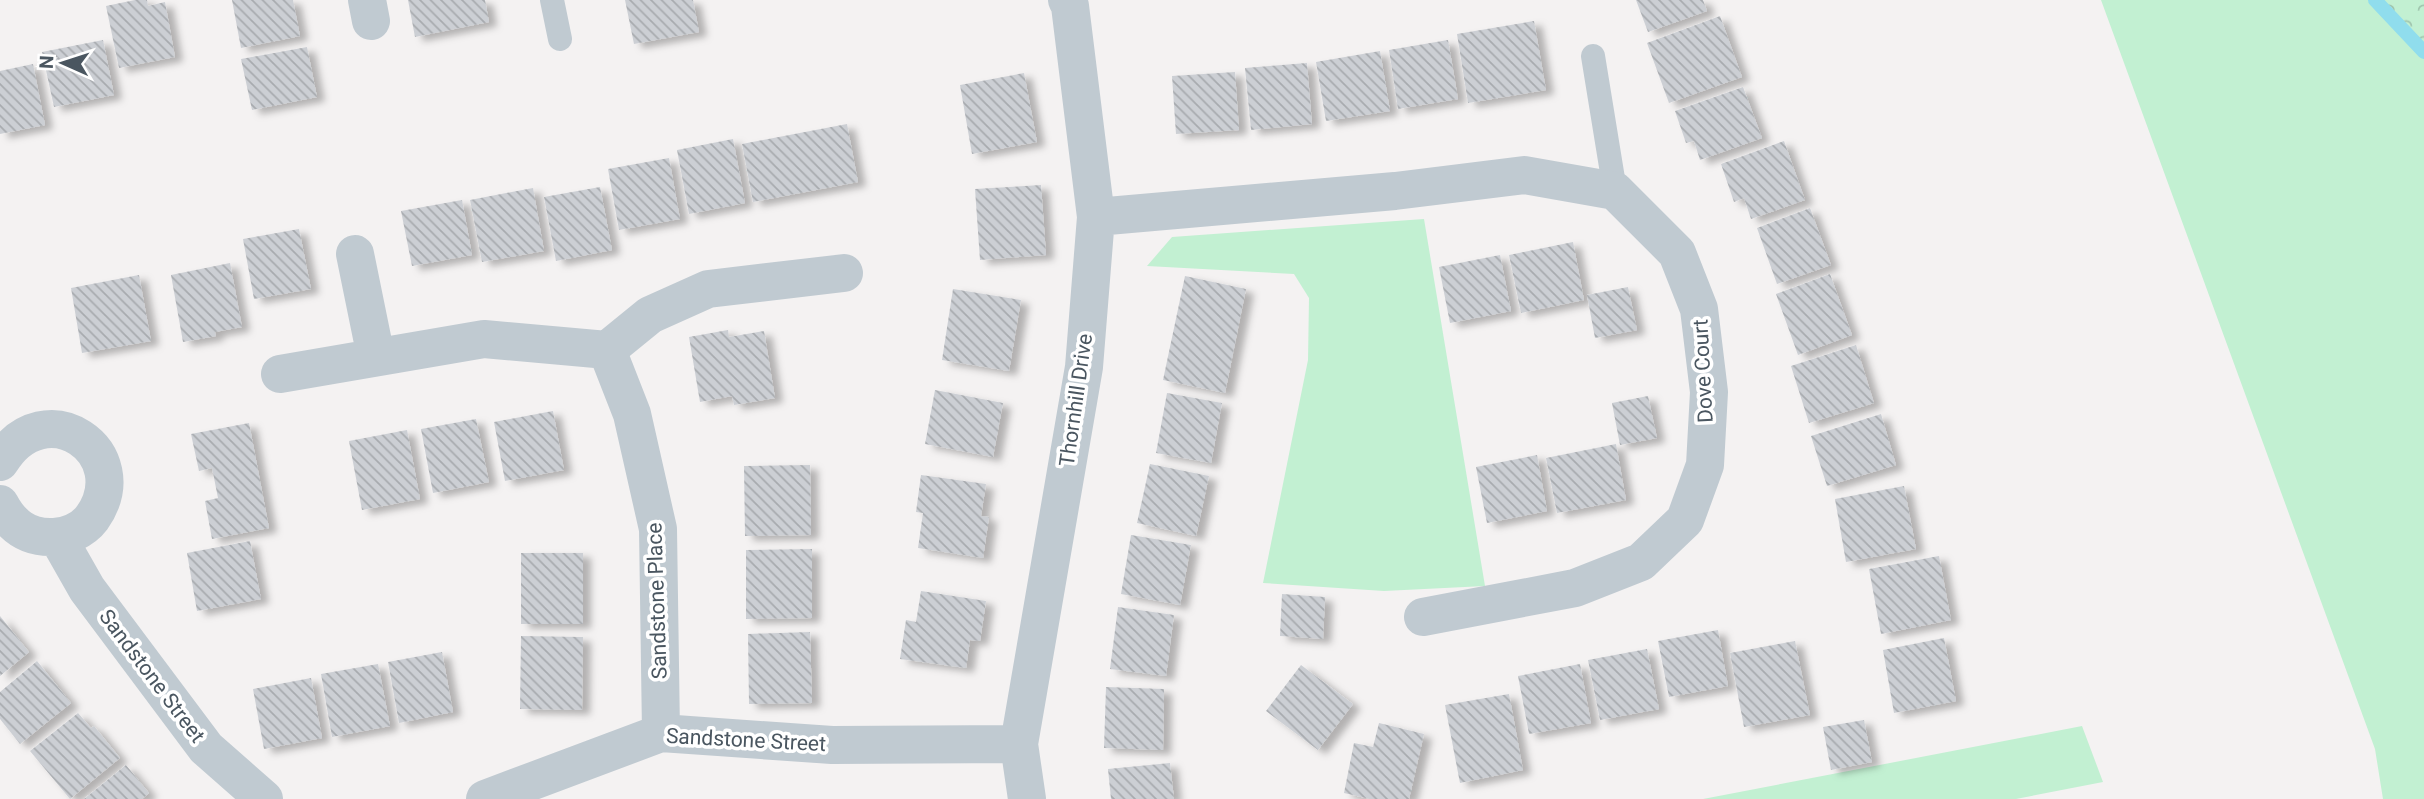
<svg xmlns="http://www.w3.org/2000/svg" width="2424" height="799" font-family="Roboto,sans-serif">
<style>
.green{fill:#c2f0d2}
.forest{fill:url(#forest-crowns)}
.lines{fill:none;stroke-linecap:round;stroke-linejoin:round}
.stream{stroke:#90dded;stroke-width:14}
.building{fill:url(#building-back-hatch);filter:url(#shadow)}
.service{stroke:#c0cad1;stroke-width:24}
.minor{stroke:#c0cad1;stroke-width:38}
.labels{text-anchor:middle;stroke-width:7;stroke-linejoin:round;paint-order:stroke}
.street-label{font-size:21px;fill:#4a5660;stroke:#fff}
</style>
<defs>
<pattern id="forest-crowns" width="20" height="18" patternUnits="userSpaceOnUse" patternTransform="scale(1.75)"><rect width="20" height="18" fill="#c2f0d2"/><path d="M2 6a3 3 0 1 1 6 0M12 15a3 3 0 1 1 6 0" fill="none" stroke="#a0c5ae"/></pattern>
<pattern id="building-back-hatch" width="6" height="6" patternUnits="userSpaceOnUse" patternTransform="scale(1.75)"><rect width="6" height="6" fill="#cccfd4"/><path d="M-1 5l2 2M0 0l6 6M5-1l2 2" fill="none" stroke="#a8abaf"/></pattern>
<filter id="shadow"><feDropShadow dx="8" dy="4.5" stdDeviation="3.5" flood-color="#0004"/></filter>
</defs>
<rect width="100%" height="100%" fill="#f4f2f2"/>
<path class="green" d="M 2101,0 L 2383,0 L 2424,52 L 2424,799 L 2383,799 L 2375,749 Z
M 1424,219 L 1485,586 L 1384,591 L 1263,583 L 1308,360 L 1309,298 L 1294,274 L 1147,266 L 1172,237 Z
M 2082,726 L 2103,782 L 2016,799 L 1703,799 Z"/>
<path class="forest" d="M 2375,0 L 2424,0 L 2424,52 Z"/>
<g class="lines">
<path class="stream" d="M 2375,0 L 2424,52"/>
</g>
<path class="building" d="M 135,0 L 147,0 L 148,6 L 165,2 L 175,57 L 119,68 L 106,6 Z
M 232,0 L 293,0 L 300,36 L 241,48 Z
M 408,0 L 485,0 L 489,22 L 415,37 Z
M 625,0 L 693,0 L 699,32 L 634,44 Z
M 1636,0 L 1703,0 L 1707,11 L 1648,32 Z
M 1720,16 L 1742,77 L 1669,103 L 1647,43 Z
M 1534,21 L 1546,90 L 1468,103 L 1457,34 Z
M 103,40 L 114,95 L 54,107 L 42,52 Z
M 1448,40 L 1458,99 L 1398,109 L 1389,50 Z
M 307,47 L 317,97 L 252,110 L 241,59 Z
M 1380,51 L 1390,111 L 1326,121 L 1316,62 Z
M 1307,63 L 1312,124 L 1251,130 L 1245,68 Z
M 33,64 L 45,125 L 0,134 L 0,71 Z
M 1235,72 L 1239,130 L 1176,134 L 1172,76 Z
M 1024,73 L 1037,142 L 972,154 L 960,85 Z
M 1743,87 L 1762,138 L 1700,160 L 1694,141 L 1686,143 L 1675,111 Z
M 847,124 L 858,182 L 753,202 L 742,144 Z
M 733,139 L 745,203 L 689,214 L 677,150 Z
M 1784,141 L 1805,200 L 1751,219 L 1744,198 L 1734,202 L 1721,164 Z
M 669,158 L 680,219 L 619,230 L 608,169 Z
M 1041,185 L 1046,255 L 980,260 L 975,189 Z
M 600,187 L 612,250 L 556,261 L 544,197 Z
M 533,188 L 544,251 L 482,262 L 470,200 Z
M 462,200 L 472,255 L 412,266 L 401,211 Z
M 1810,208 L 1831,265 L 1777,284 L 1757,228 Z
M 299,229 L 311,289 L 254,299 L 243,239 Z
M 1573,242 L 1584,300 L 1521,313 L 1509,255 Z
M 1500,255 L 1511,311 L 1450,323 L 1439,267 Z
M 230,263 L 242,327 L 215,332 L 216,336 L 183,342 L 171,275 Z
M 1830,274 L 1852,335 L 1798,355 L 1776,294 Z
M 139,275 L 151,341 L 82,353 L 71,288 Z
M 1185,276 L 1246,289 L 1225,393 L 1163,380 Z
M 1628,287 L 1637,330 L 1595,338 L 1587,295 Z
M 953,289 L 1021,300 L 1009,371 L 942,360 Z
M 728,330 L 729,337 L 764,331 L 775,398 L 734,405 L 732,396 L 700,402 L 689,337 Z
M 1856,345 L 1874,403 L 1809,423 L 1791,366 Z
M 935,390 L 1003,403 L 993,457 L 925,444 Z
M 1167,393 L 1222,403 L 1211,463 L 1156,453 Z
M 1648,396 L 1657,438 L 1620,445 L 1612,403 Z
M 553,411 L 564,470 L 505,481 L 494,422 Z
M 1881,414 L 1896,465 L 1827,486 L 1811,436 Z
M 476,419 L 489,482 L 433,493 L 421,429 Z
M 249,423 L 269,528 L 212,539 L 205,501 L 218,498 L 212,468 L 199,471 L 191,434 Z
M 407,430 L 420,499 L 362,510 L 349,441 Z
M 1616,444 L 1626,500 L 1557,513 L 1546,458 Z
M 1537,455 L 1547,511 L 1487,523 L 1476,467 Z
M 1150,464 L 1209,476 L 1196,536 L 1137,523 Z
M 810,465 L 811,535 L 745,536 L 744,466 Z
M 921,475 L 986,484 L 981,516 L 989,517 L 983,558 L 918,548 L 923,513 L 916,512 Z
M 1904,486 L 1916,549 L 1846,562 L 1835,499 Z
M 1131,535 L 1191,545 L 1180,605 L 1121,594 Z
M 250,541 L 261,599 L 197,611 L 187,553 Z
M 812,549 L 812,618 L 746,619 L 746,550 Z
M 521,553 L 583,553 L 583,624 L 521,624 Z
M 1939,556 L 1951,620 L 1881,634 L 1869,569 Z
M 921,591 L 986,601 L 980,641 L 970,640 L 966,668 L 900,659 L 906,620 L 916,622 Z
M 1282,594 L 1325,597 L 1323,639 L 1280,636 Z
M 1118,607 L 1174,615 L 1166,676 L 1110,669 Z
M 0,616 L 29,652 L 0,676 Z
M 1718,630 L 1728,686 L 1669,697 L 1658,641 Z
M 810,632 L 812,703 L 749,704 L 748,634 Z
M 521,636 L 583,637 L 582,710 L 520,709 Z
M 1944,638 L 1956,701 L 1894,713 L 1883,650 Z
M 1795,641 L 1810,715 L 1744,727 L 1730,653 Z
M 1647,649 L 1659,709 L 1600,720 L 1588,660 Z
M 442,652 L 453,712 L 399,723 L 388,662 Z
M 37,661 L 71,703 L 20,744 L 0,719 L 0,692 Z
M 378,664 L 390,726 L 332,737 L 321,674 Z
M 1580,664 L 1591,723 L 1529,734 L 1518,676 Z
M 1301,665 L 1353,704 L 1318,750 L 1266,711 Z
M 311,678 L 322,738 L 264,749 L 253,689 Z
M 1106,687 L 1164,689 L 1163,750 L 1104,748 Z
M 1509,694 L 1523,770 L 1460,783 L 1445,705 Z
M 78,713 L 91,728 L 94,726 L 120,758 L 70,799 L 30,751 Z
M 1864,720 L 1872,762 L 1831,770 L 1823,727 Z
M 1379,723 L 1424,734 L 1409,799 L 1370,799 L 1344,793 L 1354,743 L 1373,747 Z
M 1170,763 L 1174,799 L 1111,799 L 1108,769 Z
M 126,765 L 149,793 L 142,799 L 84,799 Z"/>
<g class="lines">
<path class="service" d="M 552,0 L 560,39
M 1593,56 L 1615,191"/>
<path class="minor" d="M 367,0 L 371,21
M 1096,217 L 1395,191 L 1524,175 L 1615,191 L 1677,253 L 1699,309 L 1709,392 L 1705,465 L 1685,520 L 1641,562 L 1575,588 L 1423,617
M 355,254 L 376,357
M 607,350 L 632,414 L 658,529 L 661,733
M 280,374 L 484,339 L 607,350 L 650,315 L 708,289 L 844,273
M 0,462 C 45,388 138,453 92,518 C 83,530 66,538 50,537 C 27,537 11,525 0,504
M 58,538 L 87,589 L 206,748 L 264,799
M 485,799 L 661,733 L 832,745 L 1019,744
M 1027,799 L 1019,744 L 1084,367 L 1096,217 L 1070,6 L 1067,0"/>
</g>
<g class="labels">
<g class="street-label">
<text transform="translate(1703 371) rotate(-93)" y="7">Dove Court</text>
<text transform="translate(1076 400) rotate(-82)" y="7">Thornhill Drive</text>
<text transform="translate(657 601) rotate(-92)" y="7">Sandstone Place</text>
<text transform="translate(152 676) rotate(53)" y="7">Sandstone Street</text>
<text transform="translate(746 740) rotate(3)" y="7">Sandstone Street</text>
</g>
</g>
<g transform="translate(63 63) rotate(273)" stroke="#ffffff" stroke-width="5" paint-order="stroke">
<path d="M0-5L12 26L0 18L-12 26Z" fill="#4a5660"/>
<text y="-10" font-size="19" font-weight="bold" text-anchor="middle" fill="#4a5660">N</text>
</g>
</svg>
